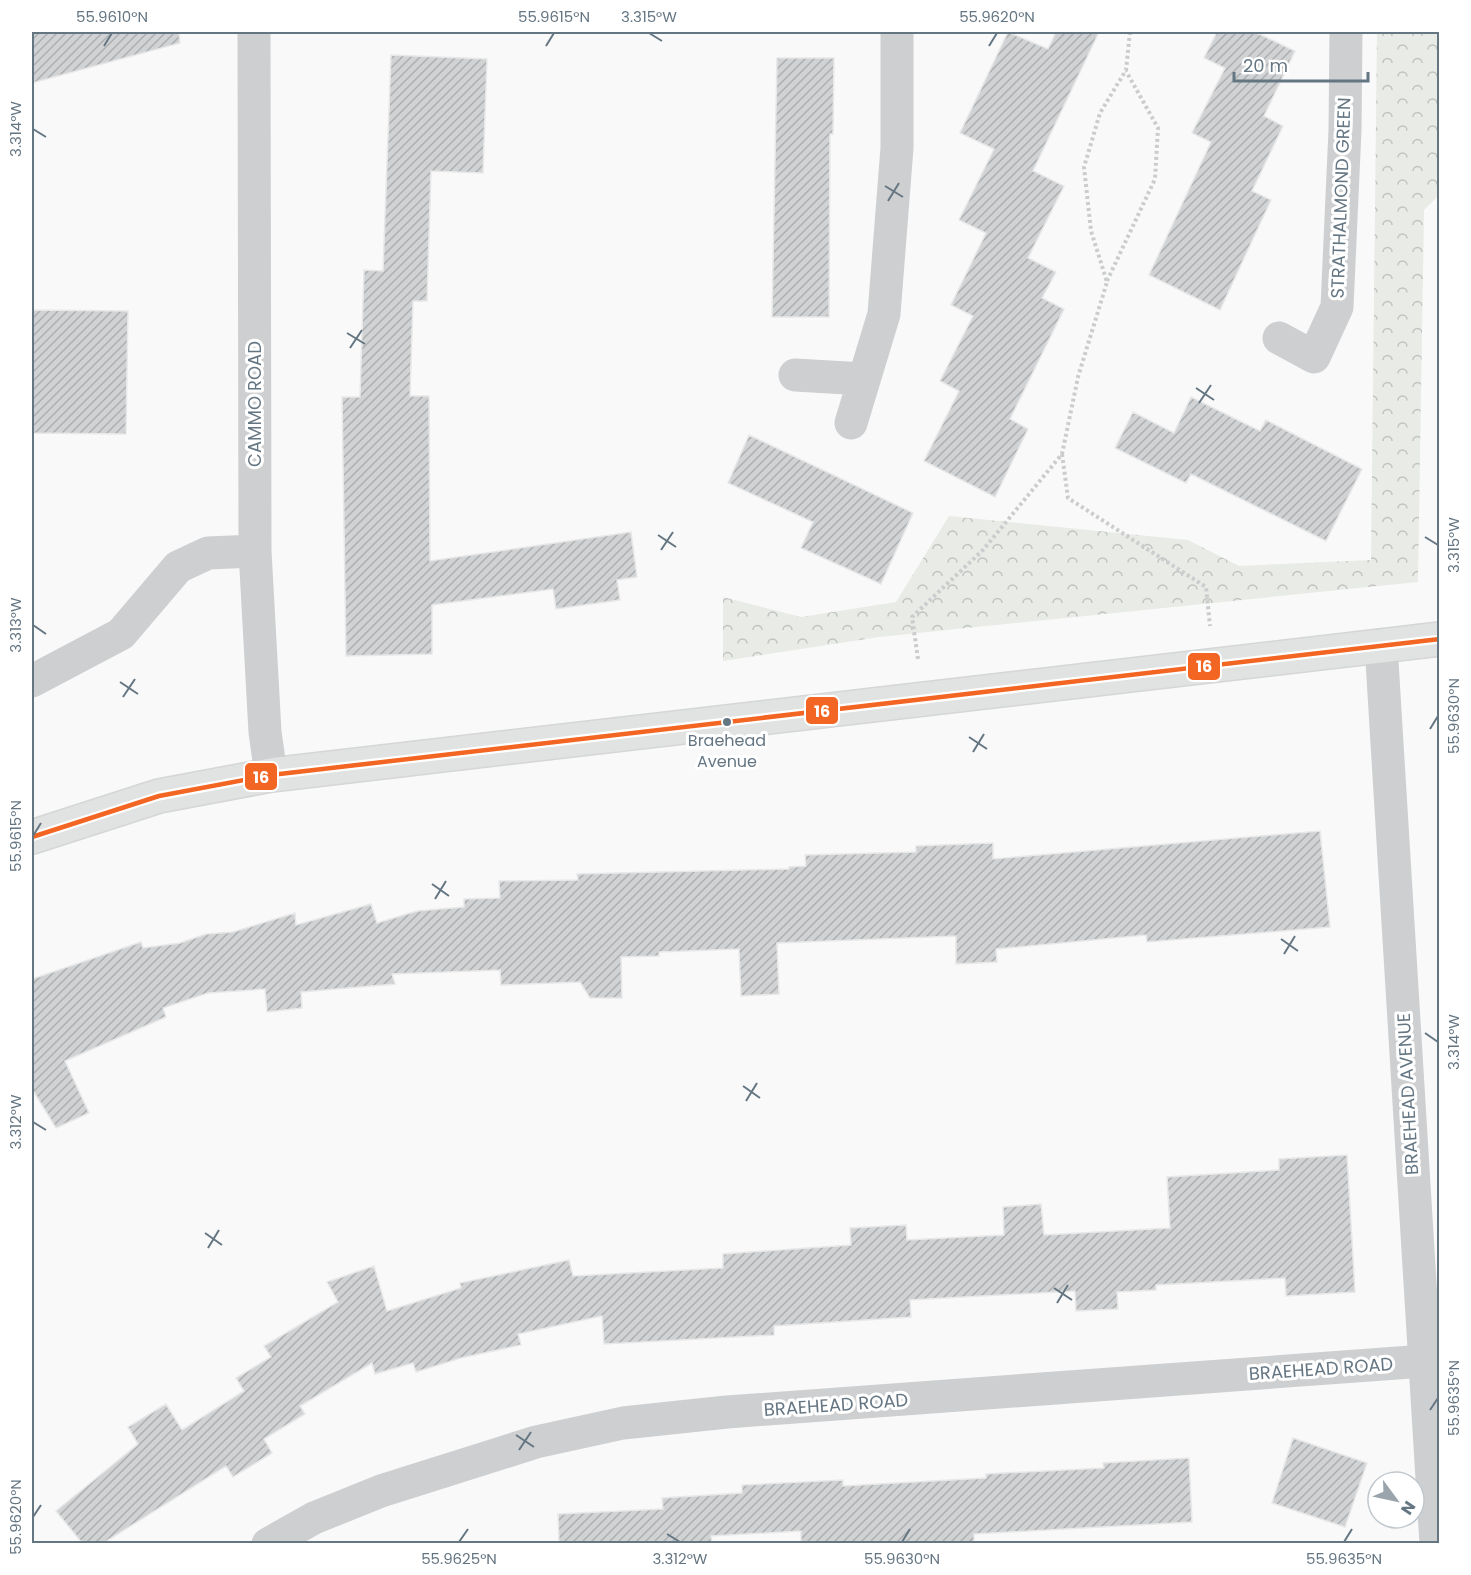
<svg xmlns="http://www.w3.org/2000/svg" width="1471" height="1575" font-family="Poppins,sans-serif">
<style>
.forest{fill:url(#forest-crowns)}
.building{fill:url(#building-hatch);stroke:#e8e8e8;stroke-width:1.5}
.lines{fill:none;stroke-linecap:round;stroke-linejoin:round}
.primary-casing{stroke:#d5d6d7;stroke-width:36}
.path{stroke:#cbcccd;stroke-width:4;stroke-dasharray:3 3;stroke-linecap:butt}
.street{stroke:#cecfd0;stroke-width:33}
.primary{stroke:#e1e2e2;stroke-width:33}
.bus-1-casing{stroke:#fff;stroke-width:9}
.bus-1{stroke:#f26522;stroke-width:4.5}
.ticks{fill:none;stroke:#657683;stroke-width:2}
.bus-dot{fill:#657683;stroke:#fff;stroke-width:2}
.labels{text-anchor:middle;stroke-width:6;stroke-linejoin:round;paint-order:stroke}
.bus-label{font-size:16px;fill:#657683;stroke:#fff}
.street-label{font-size:18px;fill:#657683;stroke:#fff}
.line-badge{stroke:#fff;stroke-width:2}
.badge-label{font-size:16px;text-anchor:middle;font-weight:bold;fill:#fff}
.neatline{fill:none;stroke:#657683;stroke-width:2}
.ticks-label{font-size:15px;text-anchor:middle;fill:#657683}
</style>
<defs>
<pattern id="forest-crowns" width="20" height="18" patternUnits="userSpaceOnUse" patternTransform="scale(1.5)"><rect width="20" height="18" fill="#e8ebe6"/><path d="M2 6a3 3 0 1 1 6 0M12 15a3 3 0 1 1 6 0" fill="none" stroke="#c0c3c0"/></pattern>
<pattern id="building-hatch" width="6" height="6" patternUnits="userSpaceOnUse" patternTransform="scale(1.5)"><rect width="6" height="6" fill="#d0d2d3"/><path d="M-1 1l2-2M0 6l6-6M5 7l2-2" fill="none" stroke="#acafb1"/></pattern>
</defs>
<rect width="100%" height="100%" fill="#f9f9f9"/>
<path class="forest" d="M 1377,32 L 1439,32 L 1439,195 L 1424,210 L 1418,582 L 879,637 L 723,661 L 723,597 L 801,617 L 896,602 L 949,516 L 1188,540 L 1239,566 L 1371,560 Z"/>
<path class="building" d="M 32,32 L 179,32 L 180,43 L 32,83 Z
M 1008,32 L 1048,49 L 1056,32 L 1099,32 L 1033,171 L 1064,186 L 1028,258 L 1056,272 L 1042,298 L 1064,309 L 1010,419 L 1028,429 L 995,497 L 924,461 L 959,391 L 940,381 L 973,316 L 951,305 L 986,233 L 959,220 L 994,149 L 960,133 Z
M 1217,32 L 1255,32 L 1295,51 L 1264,116 L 1283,126 L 1252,191 L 1271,200 L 1220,310 L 1149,275 L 1211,142 L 1192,133 L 1225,68 L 1204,58 Z
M 391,55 L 487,59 L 483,173 L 431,171 L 427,301 L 413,301 L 410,396 L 429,396 L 430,561 L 631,532 L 637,577 L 617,580 L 620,600 L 577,606 L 556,609 L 553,589 L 432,605 L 432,654 L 346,656 L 342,397 L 360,397 L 364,270 L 383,271 Z
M 777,58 L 834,58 L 833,134 L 830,134 L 829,317 L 772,317 Z
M 32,310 L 128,311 L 126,434 L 32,433 Z
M 1191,397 L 1260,431 L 1266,420 L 1362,469 L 1326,541 L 1191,474 L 1186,483 L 1115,448 L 1133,412 L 1174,433 Z
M 749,435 L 913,513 L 881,584 L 801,548 L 813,522 L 728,483 Z
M 1320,831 L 1330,927 L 1147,942 L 1146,935 L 996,949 L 997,962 L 956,964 L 956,936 L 777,943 L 779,994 L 741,996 L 739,949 L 659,952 L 659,956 L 621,957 L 622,998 L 590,998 L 580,982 L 501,985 L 500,970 L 392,974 L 395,984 L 301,992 L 302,1008 L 267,1012 L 265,989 L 208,993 L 163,1008 L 166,1017 L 65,1061 L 89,1113 L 56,1128 L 32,1089 L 32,979 L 141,942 L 143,948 L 180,943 L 206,934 L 233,932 L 295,913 L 296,925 L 371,904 L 377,923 L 417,911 L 464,907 L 464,899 L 500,898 L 499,881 L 578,880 L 577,874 L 789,869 L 789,867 L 806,866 L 805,855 L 916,852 L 916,846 L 993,843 L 993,859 Z
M 1347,1155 L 1355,1292 L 1286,1296 L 1285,1278 L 1156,1285 L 1156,1290 L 1117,1292 L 1118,1309 L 1076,1311 L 1075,1291 L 910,1300 L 911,1317 L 774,1326 L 774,1335 L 604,1344 L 602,1316 L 518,1334 L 521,1345 L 461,1358 L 416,1372 L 413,1363 L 375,1374 L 372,1363 L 300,1406 L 305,1414 L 264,1439 L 272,1453 L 233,1477 L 226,1466 L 102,1544 L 83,1544 L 56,1511 L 138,1444 L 128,1427 L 166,1404 L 182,1430 L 244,1391 L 236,1378 L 271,1357 L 264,1346 L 338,1302 L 327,1282 L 374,1266 L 387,1311 L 461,1288 L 460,1283 L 569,1260 L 573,1276 L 723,1268 L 723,1254 L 851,1245 L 850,1228 L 906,1225 L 907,1240 L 1004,1235 L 1003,1207 L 1041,1204 L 1044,1235 L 1170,1228 L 1167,1177 L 1279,1170 L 1279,1159 Z
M 1293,1438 L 1367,1463 L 1345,1527 L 1272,1503 Z
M 1189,1458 L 1192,1522 L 974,1534 L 974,1542 L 946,1544 L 801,1544 L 801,1531 L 711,1536 L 712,1544 L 559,1544 L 558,1514 L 663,1509 L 662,1498 L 742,1493 L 742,1485 L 843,1480 L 843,1486 L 986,1478 L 986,1474 L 1104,1468 L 1103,1463 Z"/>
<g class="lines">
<defs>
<path id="primary" d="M 32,837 L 159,796 L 271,775 L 1440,639"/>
</defs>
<use href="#primary" class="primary-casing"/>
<path class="path" d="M 1107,281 L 1155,179 L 1158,128 L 1126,71
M 1062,454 L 1068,498 L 1206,587 L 1210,626
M 918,659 L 912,617 L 983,550 L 1062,454 L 1078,377 L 1107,282 L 1091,231 L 1084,167 L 1100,113 L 1126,70 L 1130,32"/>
<path class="street" d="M 254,32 L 255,551 L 265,732 L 271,775
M 1279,338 L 1314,357 L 1337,307 L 1345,130 L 1346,32
M 795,375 L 864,379
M 851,423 L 884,314 L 897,148 L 897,32
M 1381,645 L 1436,1544
M 32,681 L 121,634 L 178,567 L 208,553 L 255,551
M 268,1544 L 314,1518 L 381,1491 L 536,1442 L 623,1423 L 727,1412 L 1425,1361"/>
<use href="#primary" class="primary"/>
<defs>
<path id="bus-1" d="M 32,837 L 159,796 L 271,775 L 1440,639"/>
</defs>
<use href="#bus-1" class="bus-1-casing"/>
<use href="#bus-1" class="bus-1"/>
</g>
<path class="ticks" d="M 649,33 L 662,41M 104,46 L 112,33M 546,46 L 554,33M 989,46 L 997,33M 33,129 L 46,137M 885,186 L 903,197M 888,201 L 899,183M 347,333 L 365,344M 350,348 L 362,330M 1196,388 L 1214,400M 1199,403 L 1211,385M 658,535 L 676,547M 1425,537 L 1438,545M 661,550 L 673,532M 33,625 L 46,634M 120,682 L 138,694M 123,697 L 135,679M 1430,729 L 1438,716M 969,737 L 987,749M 973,752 L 984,734M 33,836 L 41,823M 432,884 L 449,896M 435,899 L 446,881M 1281,939 L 1298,951M 1284,954 L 1295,936M 1425,1033 L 1438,1042M 743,1086 L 760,1098M 746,1101 L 757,1083M 33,1122 L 46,1130M 205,1233 L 222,1245M 208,1248 L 219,1230M 1054,1288 L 1072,1300M 1057,1303 L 1068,1285M 1430,1410 L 1438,1398M 516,1435 L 534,1447M 519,1450 L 531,1432M 33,1517 L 41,1505M 667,1534 L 680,1542M 459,1542 L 468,1529M 902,1542 L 910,1529M 1344,1542 L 1352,1529"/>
<circle class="bus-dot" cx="727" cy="722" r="5"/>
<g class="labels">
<g class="bus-label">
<text x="727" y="746">Braehead<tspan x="727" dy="21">Avenue</tspan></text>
</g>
<g class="street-label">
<text transform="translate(1341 198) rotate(-88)" y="6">STRATHALMOND GREEN</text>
<text transform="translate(255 404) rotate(-90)" y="6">CAMMO ROAD</text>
<text transform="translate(1408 1094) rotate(-93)" y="6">BRAEHEAD AVENUE</text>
<text transform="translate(1321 1369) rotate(-4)" y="6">BRAEHEAD ROAD</text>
<text transform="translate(836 1405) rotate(-4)" y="6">BRAEHEAD ROAD</text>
</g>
</g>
<g class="line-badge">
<rect x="1187" y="652" width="34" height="29" rx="6" fill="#f26522"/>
<rect x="805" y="696" width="34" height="29" rx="6" fill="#f26522"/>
<rect x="244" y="762" width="34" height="29" rx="6" fill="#f26522"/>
</g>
<g class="badge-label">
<text x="1204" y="672">16</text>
<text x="822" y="717">16</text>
<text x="261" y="783">16</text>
</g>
<rect width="1471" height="1575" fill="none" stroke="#ffffff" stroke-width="66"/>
<g transform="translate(1396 1500) rotate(123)"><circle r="28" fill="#ffffff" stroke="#c1c8cd" stroke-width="1.5"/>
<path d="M0-4.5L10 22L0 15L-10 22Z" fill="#99a4ac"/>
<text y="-9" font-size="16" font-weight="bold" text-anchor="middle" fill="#657683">N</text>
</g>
<path d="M1234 72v9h134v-9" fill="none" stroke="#657683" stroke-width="3"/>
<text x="1243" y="72" font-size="18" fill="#657683" stroke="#ffffff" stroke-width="4.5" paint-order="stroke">20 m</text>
<rect x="33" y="33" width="1405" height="1509" class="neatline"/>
<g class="ticks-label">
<text x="112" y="22">55.9610°N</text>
<text x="554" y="22">55.9615°N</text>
<text x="649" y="22">3.315°W</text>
<text x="997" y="22">55.9620°N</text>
<text transform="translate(16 129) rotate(-90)" y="5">3.314°W</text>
<text transform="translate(1454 545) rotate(-90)" y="5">3.315°W</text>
<text transform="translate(16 625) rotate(-90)" y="5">3.313°W</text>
<text transform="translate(1454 716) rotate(-90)" y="5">55.9630°N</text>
<text transform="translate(16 836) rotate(-90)" y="5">55.9615°N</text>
<text transform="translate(1454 1042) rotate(-90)" y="5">3.314°W</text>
<text transform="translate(16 1122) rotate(-90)" y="5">3.312°W</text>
<text transform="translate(1454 1398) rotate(-90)" y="5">55.9635°N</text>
<text transform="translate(16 1517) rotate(-90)" y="5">55.9620°N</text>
<text x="459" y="1564">55.9625°N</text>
<text x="680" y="1564">3.312°W</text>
<text x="902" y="1564">55.9630°N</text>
<text x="1344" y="1564">55.9635°N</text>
</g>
</svg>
